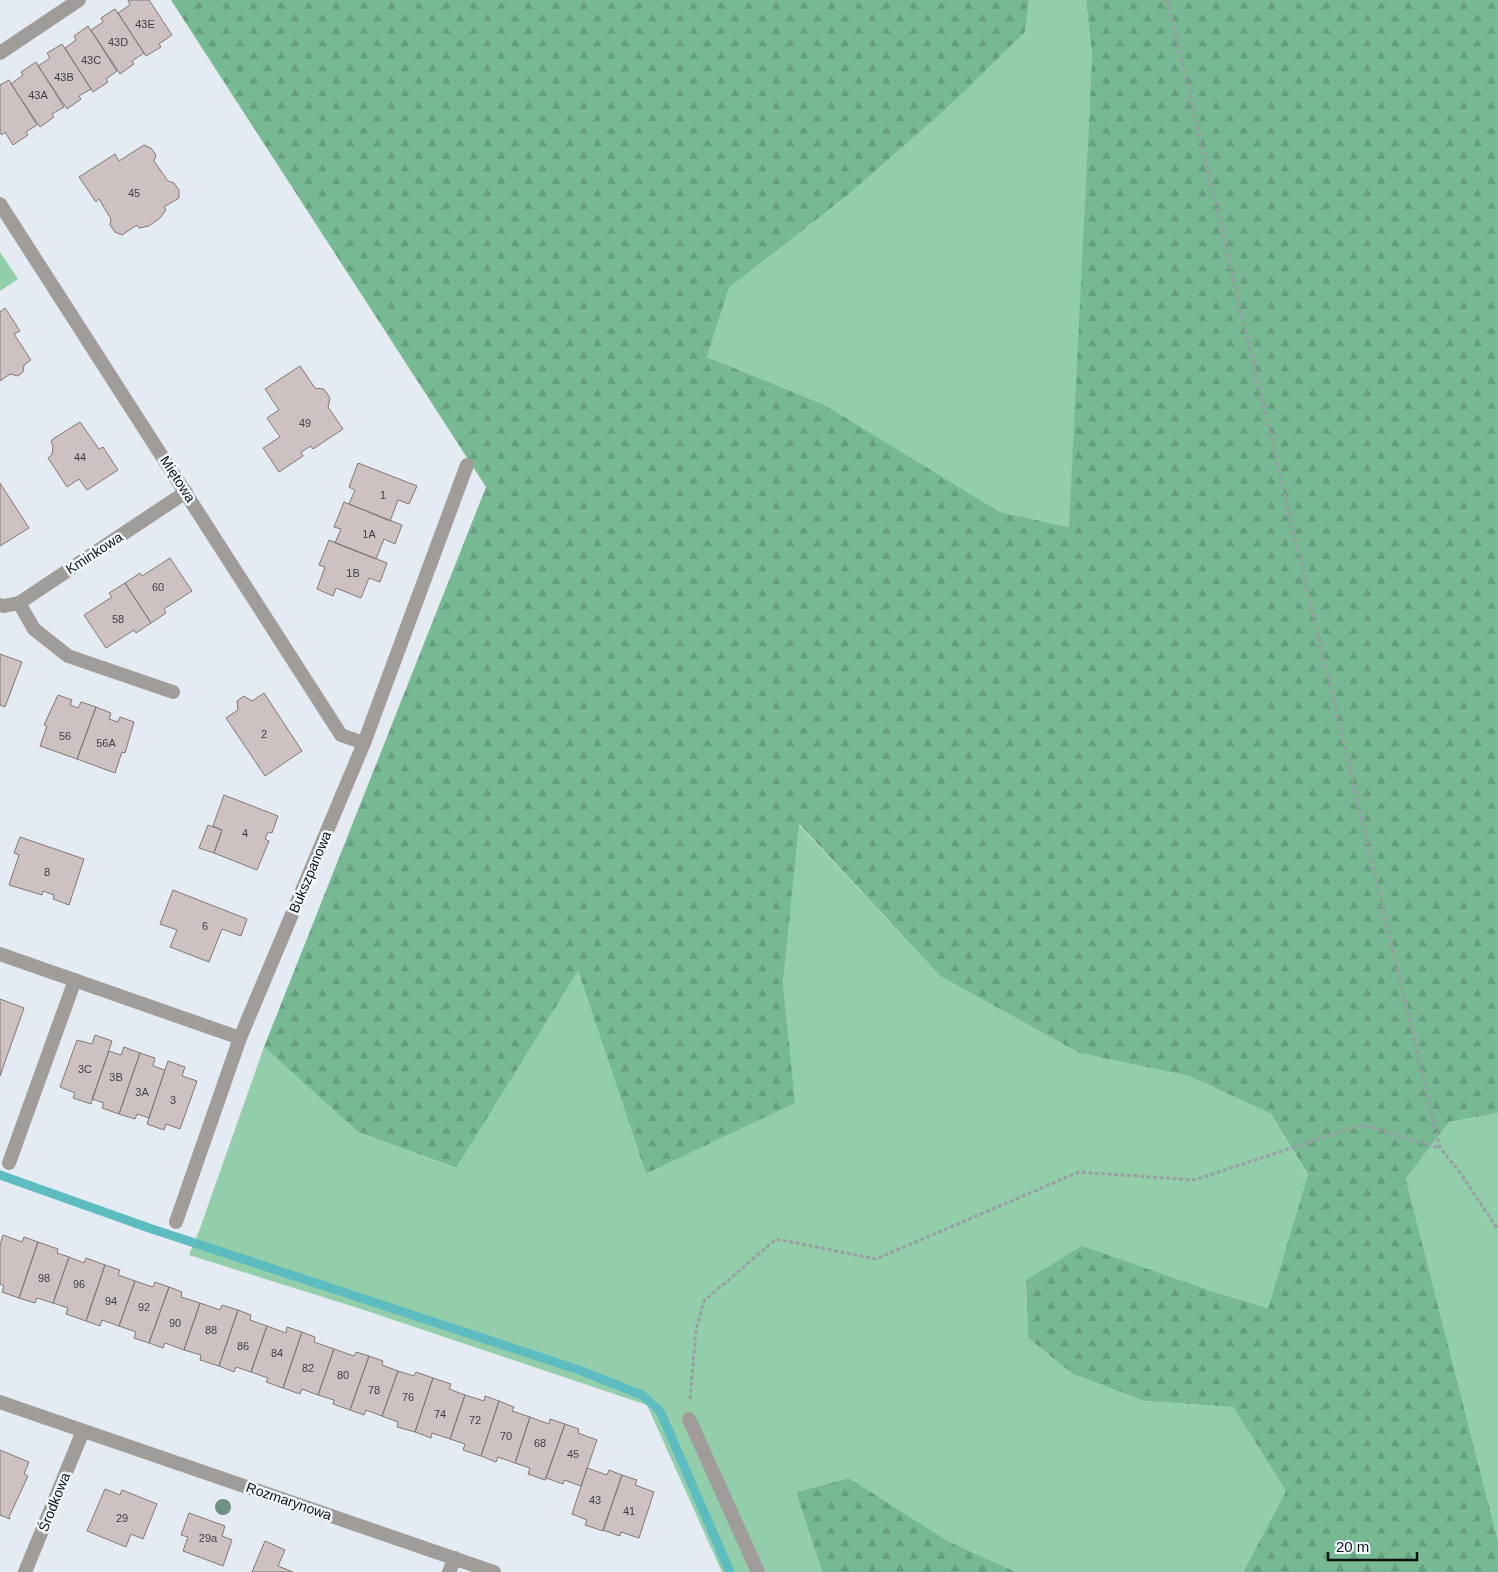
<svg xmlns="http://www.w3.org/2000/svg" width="1498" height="1572" font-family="Helvetica,sans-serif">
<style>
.green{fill:#92ceaa}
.forest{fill:url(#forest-firs)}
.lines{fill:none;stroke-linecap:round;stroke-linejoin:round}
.stream{stroke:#5dbcbf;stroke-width:9}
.building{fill:#cdc2c1;stroke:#807675}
.path{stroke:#999ea4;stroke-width:3;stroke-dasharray:4 2.5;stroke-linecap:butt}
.service{stroke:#a09c9a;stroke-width:14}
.minor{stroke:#a09c9a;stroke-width:14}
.tree{fill:#6e8f84}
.labels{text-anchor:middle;stroke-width:5;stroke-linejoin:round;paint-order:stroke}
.number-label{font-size:11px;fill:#3f3e40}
.street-label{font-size:14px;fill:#101215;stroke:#f3f8ff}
</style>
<defs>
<pattern id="forest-firs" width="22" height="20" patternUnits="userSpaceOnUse" patternTransform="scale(1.25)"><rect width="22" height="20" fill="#76b992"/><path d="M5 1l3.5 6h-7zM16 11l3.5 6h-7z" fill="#659e7d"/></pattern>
</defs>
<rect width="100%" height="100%" fill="#e5ebf3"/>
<path class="green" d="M 1029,0 L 1086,0 L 1092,57 L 1070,527 L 1000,512 L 825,405 L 707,357 L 729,288 L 849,194 L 945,110 L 1024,32 Z
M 0,252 L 18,279 L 0,291 Z
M 798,824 L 940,976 L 1079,1053 L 1189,1076 L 1271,1114 L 1308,1176 L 1268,1308 L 1208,1290 L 1026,1280 L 1028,1338 L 1073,1374 L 1144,1401 L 1233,1407 L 1286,1491 L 1243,1572 L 1016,1572 L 948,1541 L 849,1478 L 796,1492 L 822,1572 L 722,1572 L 647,1405 L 361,1309 L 189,1255 L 199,1231 L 264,1047 L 358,1132 L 455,1168 L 578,971 L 646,1174 L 794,1103 L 783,983 Z
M 1498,1113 L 1498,1541 L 1406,1179 L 1449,1122 Z"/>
<path class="forest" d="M 171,0 L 1029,0 L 1025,32 L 945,110 L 849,194 L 729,288 L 707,357 L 825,405 L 1000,512 L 1069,527 L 1092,57 L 1086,0 L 1498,0 L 1498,1113 L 1449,1122 L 1406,1179 L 1498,1541 L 1498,1572 L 1243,1572 L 1286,1491 L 1233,1407 L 1144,1401 L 1073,1374 L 1028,1338 L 1026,1280 L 1082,1246 L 1208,1290 L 1268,1308 L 1308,1175 L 1271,1114 L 1189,1076 L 1079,1053 L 940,976 L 799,824 L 783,983 L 795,1103 L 646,1174 L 578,971 L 456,1168 L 358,1132 L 264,1047 L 486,487 Z
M 849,1478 L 948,1541 L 1016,1572 L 822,1572 L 796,1492 Z"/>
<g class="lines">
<path class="stream" d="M 0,1175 L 149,1228 L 579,1370 L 642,1395 L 660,1411 L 730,1572"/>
</g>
<path class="building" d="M 149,0 L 172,35 L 159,44 L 161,47 L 146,56 L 118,13 L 130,5 L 128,0 Z
M 115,9 L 144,53 L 132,61 L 134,64 L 120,74 L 91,30 L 103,22 L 101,18 Z
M 88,26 L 117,71 L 106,79 L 108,82 L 93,92 L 65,48 L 76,40 L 74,36 Z
M 62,44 L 91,89 L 79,96 L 81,99 L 67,109 L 38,66 L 50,58 L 47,53 Z
M 36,62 L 64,107 L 52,114 L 54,117 L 40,127 L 11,84 L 23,75 L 21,72 Z
M 9,80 L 37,125 L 26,132 L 28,135 L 13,145 L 5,132 L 2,135 L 0,133 L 0,85 Z
M 144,145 L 151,148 L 156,155 L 154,161 L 168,181 L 174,183 L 179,190 L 179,198 L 164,207 L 166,210 L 160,218 L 149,226 L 139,228 L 137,225 L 122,235 L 115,232 L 110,225 L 111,219 L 99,199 L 96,202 L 79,177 L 115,154 L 119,161 Z
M 5,308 L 20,331 L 14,334 L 31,360 L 24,365 L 23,372 L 18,376 L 10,374 L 0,381 L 0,312 Z
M 300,366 L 315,388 L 324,389 L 330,398 L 328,407 L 343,429 L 313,449 L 311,446 L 301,452 L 303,456 L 279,472 L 263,448 L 280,437 L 267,418 L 279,410 L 265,389 Z
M 80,422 L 99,449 L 103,447 L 118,470 L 87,490 L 79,479 L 67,487 L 48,458 L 52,455 L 53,446 L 51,442 L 53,439 Z
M 358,463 L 417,486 L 409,504 L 398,500 L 390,521 L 349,504 L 355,490 L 349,487 Z
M 0,483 L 29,528 L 0,546 Z
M 344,502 L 402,525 L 395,544 L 384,539 L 376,559 L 335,543 L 341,529 L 334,527 Z
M 329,540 L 387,563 L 380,582 L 369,578 L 361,598 L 336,588 L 333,596 L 317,589 L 325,567 L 319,565 Z
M 170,558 L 192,591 L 164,609 L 166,613 L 151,623 L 125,583 L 140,573 L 142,576 Z
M 125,583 L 151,623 L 136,633 L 134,630 L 106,648 L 84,615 L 112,597 L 109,593 Z
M 0,654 L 22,662 L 5,707 L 0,705 Z
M 264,693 L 302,751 L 265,776 L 226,718 L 238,710 L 237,701 L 244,696 L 252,701 Z
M 58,695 L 72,700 L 70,705 L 78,708 L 81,702 L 96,707 L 77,759 L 40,746 L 47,726 L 44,725 Z
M 96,707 L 111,713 L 109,719 L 118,722 L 120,717 L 134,722 L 125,753 L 122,752 L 115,773 L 77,759 Z
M 224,795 L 278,816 L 272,833 L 268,832 L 265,839 L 269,841 L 257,870 L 214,853 L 222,830 L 213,826 Z
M 208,825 L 222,830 L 214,853 L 199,848 Z
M 20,837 L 84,859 L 69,905 L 53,899 L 54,895 L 43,891 L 42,895 L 9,885 L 19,855 L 14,853 Z
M 173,890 L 247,919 L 241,936 L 222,929 L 209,962 L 170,947 L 177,930 L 160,924 Z
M 0,999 L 24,1008 L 0,1076 Z
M 95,1035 L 112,1041 L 91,1104 L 73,1098 L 75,1093 L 60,1087 L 77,1040 L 92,1044 Z
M 124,1047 L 140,1053 L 119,1114 L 102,1108 L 104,1103 L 92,1099 L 109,1051 L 121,1055 Z
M 140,1053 L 155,1058 L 153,1066 L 165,1070 L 149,1118 L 137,1114 L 135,1119 L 119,1114 Z
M 168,1061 L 185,1067 L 182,1076 L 197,1081 L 180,1129 L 166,1124 L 164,1130 L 147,1124 Z
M 3,1235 L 22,1242 L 24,1237 L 38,1242 L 19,1298 L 2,1292 L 4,1286 L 0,1284 L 0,1245 Z
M 38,1242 L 58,1249 L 57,1253 L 69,1257 L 53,1303 L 37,1298 L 35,1303 L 19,1298 Z
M 69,1257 L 84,1263 L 86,1258 L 105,1265 L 86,1321 L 66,1314 L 68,1308 L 53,1303 Z
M 105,1265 L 120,1270 L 118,1275 L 135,1281 L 119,1326 L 102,1320 L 100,1326 L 86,1321 Z
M 135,1281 L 153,1287 L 155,1282 L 169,1287 L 149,1343 L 134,1338 L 136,1332 L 119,1326 Z
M 169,1287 L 182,1292 L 181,1297 L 200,1303 L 184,1350 L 165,1343 L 163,1348 L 149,1343 Z
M 200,1303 L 220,1310 L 222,1305 L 238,1310 L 219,1366 L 200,1360 L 201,1355 L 184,1350 Z
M 238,1310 L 251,1315 L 250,1320 L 267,1326 L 251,1372 L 236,1367 L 234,1372 L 219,1366 Z
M 267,1326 L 286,1333 L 287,1327 L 302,1332 L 283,1388 L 266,1382 L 268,1378 L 251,1372 Z
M 302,1332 L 315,1337 L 314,1342 L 334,1349 L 318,1395 L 302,1389 L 300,1394 L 283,1388 Z
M 334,1349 L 354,1356 L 356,1352 L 369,1356 L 350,1410 L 333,1404 L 334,1400 L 318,1395 Z
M 369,1356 L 383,1361 L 382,1365 L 398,1371 L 382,1416 L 366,1410 L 364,1415 L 350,1410 Z
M 398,1371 L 414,1376 L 416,1372 L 433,1378 L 415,1432 L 397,1427 L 398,1422 L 382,1416 Z
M 433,1378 L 451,1384 L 449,1389 L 465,1395 L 450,1439 L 432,1433 L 431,1438 L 415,1432 Z
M 465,1395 L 484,1401 L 485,1396 L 499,1401 L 481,1456 L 463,1450 L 465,1444 L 450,1439 Z
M 499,1401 L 514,1407 L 512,1411 L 530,1417 L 515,1463 L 498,1457 L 496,1462 L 481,1456 Z
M 530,1417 L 549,1424 L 550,1419 L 565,1424 L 545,1480 L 528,1474 L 530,1468 L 515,1463 Z
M 565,1424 L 579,1429 L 578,1433 L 597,1440 L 581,1486 L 564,1480 L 563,1484 L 546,1478 Z
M 0,1450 L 29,1462 L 24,1474 L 28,1476 L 9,1517 L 10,1519 L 0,1515 Z
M 587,1468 L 607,1475 L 609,1470 L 622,1475 L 603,1531 L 585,1525 L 587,1520 L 572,1514 Z
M 622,1475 L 637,1480 L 635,1485 L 654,1492 L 639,1538 L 621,1532 L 620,1536 L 603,1530 Z
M 105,1489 L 120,1495 L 122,1490 L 157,1504 L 143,1539 L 131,1534 L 126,1547 L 87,1531 Z
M 189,1513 L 225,1526 L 222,1536 L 232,1540 L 223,1566 L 183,1551 L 188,1537 L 181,1535 Z
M 265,1541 L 285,1550 L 278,1566 L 293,1572 L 252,1572 Z"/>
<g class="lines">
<path class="path" d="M 1167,0 L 1440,1148 L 1461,1174 L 1498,1230
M 690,1399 L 696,1330 L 704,1301 L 776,1239 L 876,1259 L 1079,1172 L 1194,1180 L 1362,1125 L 1440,1148"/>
<path class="service" d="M 0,53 L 79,0
M 19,603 L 34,629 L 68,656 L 173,692
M 9,1163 L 75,980
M 689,1419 L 758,1572"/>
<path class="minor" d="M 0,204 L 341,735 L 364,743
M 0,605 L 4,606 L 19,603 L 186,492
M 0,954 L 240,1038 L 364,743 L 467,465
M 176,1222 L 240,1038
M 0,1402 L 494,1572
M 25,1572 L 83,1431
M 449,1572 L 455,1558"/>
</g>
<circle class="tree" cx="223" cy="1507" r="8"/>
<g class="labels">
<g class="number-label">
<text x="145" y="28">43E</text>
<text x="118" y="46">43D</text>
<text x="91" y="64">43C</text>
<text x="64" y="81">43B</text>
<text x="38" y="99">43A</text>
<text x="134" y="197">45</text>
<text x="305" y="427">49</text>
<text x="80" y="461">44</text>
<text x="383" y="499">1</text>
<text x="369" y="538">1A</text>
<text x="353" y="577">1B</text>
<text x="158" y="591">60</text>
<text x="118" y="623">58</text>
<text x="264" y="738">2</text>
<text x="65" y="740">56</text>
<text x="106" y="747">56A</text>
<text x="245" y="837">4</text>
<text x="47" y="876">8</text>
<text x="205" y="930">6</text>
<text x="85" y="1073">3C</text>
<text x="116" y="1081">3B</text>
<text x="142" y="1096">3A</text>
<text x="173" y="1104">3</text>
<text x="44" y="1282">98</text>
<text x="79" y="1288">96</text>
<text x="111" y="1305">94</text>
<text x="144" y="1311">92</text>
<text x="175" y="1327">90</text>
<text x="211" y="1334">88</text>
<text x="243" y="1350">86</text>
<text x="277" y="1357">84</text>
<text x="308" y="1372">82</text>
<text x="343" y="1379">80</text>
<text x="374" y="1394">78</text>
<text x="408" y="1401">76</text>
<text x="440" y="1418">74</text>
<text x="475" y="1424">72</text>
<text x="506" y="1440">70</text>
<text x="540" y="1447">68</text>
<text x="573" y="1458">45</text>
<text x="595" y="1504">43</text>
<text x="629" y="1515">41</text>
<text x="122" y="1522">29</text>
<text x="208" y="1542">29a</text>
</g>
<g class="street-label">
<text transform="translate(178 479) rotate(57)" y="5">Miętowa</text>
<text transform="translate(94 553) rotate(-33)" y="5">Kminkowa</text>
<text transform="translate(310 872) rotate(-67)" y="5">Bukszpanowa</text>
<text transform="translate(289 1501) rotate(19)" y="5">Rozmarynowa</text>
<text transform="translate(54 1502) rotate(-68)" y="5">Środkowa</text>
</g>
</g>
<path d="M1328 1552v8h89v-8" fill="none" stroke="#101215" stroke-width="2.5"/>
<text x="1336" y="1552" font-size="15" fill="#101215" stroke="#f3f8ff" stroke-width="4" paint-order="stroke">20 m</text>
</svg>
